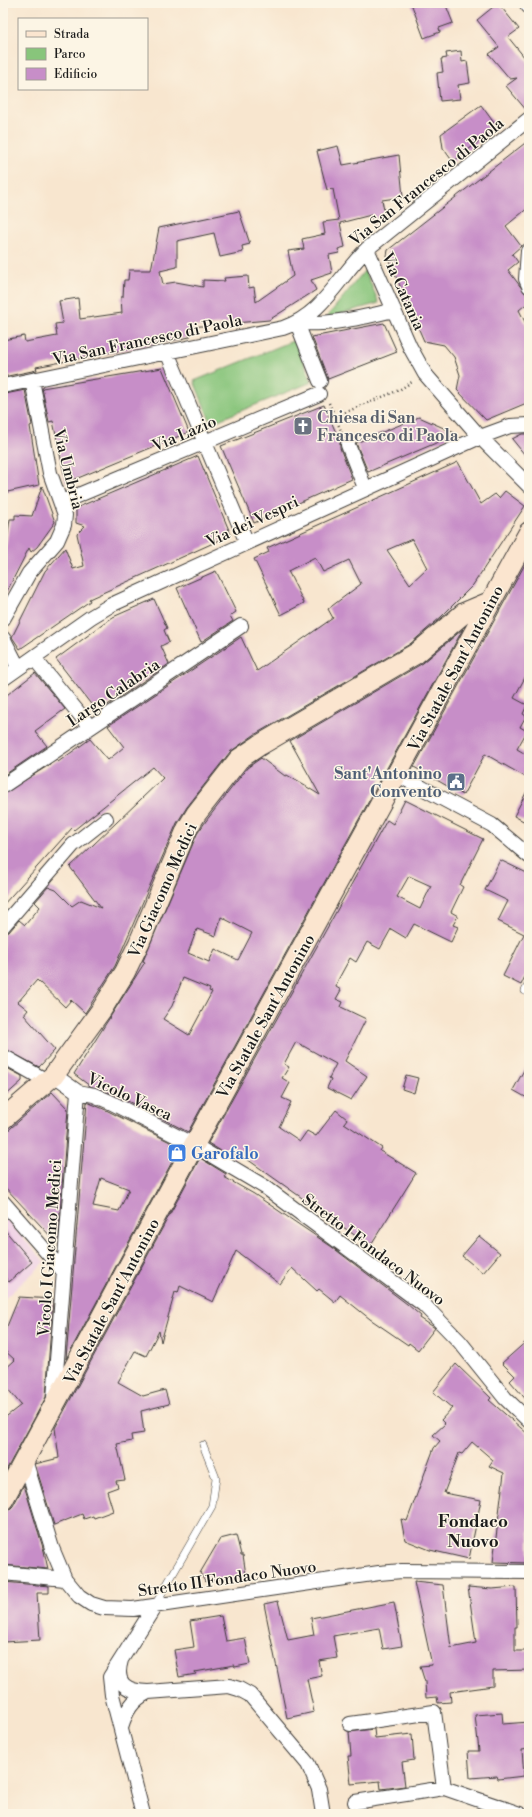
<svg xmlns="http://www.w3.org/2000/svg" width="532" height="1817" font-family="'Libre Bodoni',serif">
<style>
.built{fill:#efd0e6}
.green{fill:#88c57b;stroke:#52704c}
.building{fill:#c78ec8;fill-rule:evenodd}
.lines{fill:none;stroke-linecap:round;stroke-linejoin:round}
.lane-casing{stroke:#3d3a37;stroke-width:8}
.street-casing{stroke:#3d3a37;stroke-width:16}
.secondary-casing{stroke:#3d3a37;stroke-width:22}
.path{stroke:#3d3a37;stroke-width:2.5;stroke-dasharray:1 3;stroke-linecap:butt}
.lane{stroke:#fff;stroke-width:7}
.street{stroke:#fff;stroke-width:14}
.secondary{stroke:#fbe5cf;stroke-width:20}
.labels{text-anchor:middle;stroke-width:3;stroke-linejoin:round;paint-order:stroke}
.street-label{font-size:16px;fill:#1c1c1c;stroke:#fcf5e5}
.worship-label{font-size:16px;font-weight:bold;fill:#5b616d;stroke:#fcf5e5;text-anchor:start}
.service-label{font-size:16px;font-weight:bold;fill:#4e5e75;stroke:#fcf5e5;text-anchor:end}
.shop-label{font-size:16px;font-weight:bold;fill:#366cbe;stroke:#fcf5e5;text-anchor:start}
.neighbourhood-label{font-size:17px;font-weight:bold;fill:#1c1c1c;stroke:#fcf5e5}
</style>
<rect width="100%" height="100%" fill="#fcf5e5"/>
<filter id="ink" filterUnits="userSpaceOnUse"><feTurbulence type="fractalNoise" baseFrequency=".025" numOctaves="2"/><feDisplacementMap in="SourceGraphic" scale="8" xChannelSelector="R" yChannelSelector="G"/><feConvolveMatrix kernelMatrix="1 2 1 2 8 2 1 2 1" color-interpolation-filters="sRGB"/></filter>
<filter id="wash" filterUnits="userSpaceOnUse"><feTurbulence type="fractalNoise" baseFrequency=".012" numOctaves="4" result="noise"/><feDisplacementMap in="SourceGraphic" scale="16" xChannelSelector="R" yChannelSelector="G"/><feGaussianBlur stdDeviation="0.9" result="paint"/><feColorMatrix in="noise" values="0 0 0 0 0 0 0 0 0 0 0 0 0 0 0 0 0 1.4 0 .05"/><feComposite in="paint" operator="in"/></filter>
<g filter="url(#wash)">
<rect width="100%" height="100%" fill="#f8e6cf"/>
<path class="built" d="M 3,1215 L 45,1262 L 3,1300 Z"/>
<path class="green" d="M 365,270 L 379,303 L 326,318 Z
M 295,340 L 312,382 L 211,423 L 194,381 Z"/>
<g id="blocks">
<path class="building" d="M 411,3 L 445,3 L 453,23 L 439,28 L 440,32 L 424,38 Z
M 498,3 L 519,29 L 508,37 L 529,63 L 529,111 L 527,111 L 506,86 L 517,78 L 510,79 L 489,54 L 499,47 L 477,20 Z
M 461,51 L 462,62 L 467,61 L 470,83 L 458,85 L 460,99 L 440,101 L 437,73 L 443,72 L 441,59 L 447,58 L 446,53 Z
M 481,105 L 497,127 L 453,162 L 443,148 L 441,134 Z
M 529,140 L 529,207 L 506,226 L 521,246 L 512,254 L 518,262 L 508,270 L 529,298 L 529,302 L 519,310 L 529,330 L 529,402 L 486,420 L 457,390 L 460,375 L 454,357 L 444,345 L 424,341 L 387,256 L 388,250 Z
M 338,146 L 343,165 L 399,155 L 403,197 L 382,200 L 385,216 L 373,224 L 371,215 L 340,223 L 345,247 L 338,249 L 339,253 L 329,255 L 332,273 L 311,280 L 316,290 L 269,320 L 190,327 L 190,337 L 36,367 L 37,370 L 3,377 L 3,340 L 24,336 L 25,342 L 57,336 L 55,324 L 63,323 L 59,301 L 78,298 L 80,319 L 122,313 L 121,297 L 123,297 L 124,280 L 128,280 L 129,270 L 151,270 L 159,228 L 239,211 L 250,244 L 242,246 L 243,252 L 220,257 L 214,233 L 177,241 L 177,267 L 160,271 L 163,284 L 176,282 L 203,287 L 203,280 L 225,281 L 224,278 L 248,276 L 249,288 L 254,287 L 256,302 L 293,276 L 288,251 L 304,249 L 302,239 L 325,234 L 323,222 L 339,220 L 333,189 L 327,190 L 317,151 Z
M 384,323 L 397,352 L 328,379 L 312,337 Z
M 162,368 L 189,432 L 66,483 L 53,421 L 49,422 L 42,388 Z
M 25,390 L 32,425 L 30,426 L 39,485 L 3,493 L 3,398 L 6,398 L 5,394 Z
M 324,405 L 340,442 L 340,448 L 352,479 L 254,523 L 221,446 Z
M 419,417 L 457,434 L 368,472 L 356,443 Z
M 522,434 L 529,434 L 529,460 L 512,439 Z
M 198,456 L 231,535 L 89,599 L 90,601 L 20,649 L 12,637 L 45,571 L 65,548 L 73,569 L 84,566 L 77,534 L 85,526 L 76,523 L 76,508 Z
M 458,462 L 481,504 L 495,494 L 499,498 L 505,491 L 525,506 L 473,585 L 441,617 L 410,644 L 254,735 L 230,752 L 187,807 L 177,823 L 115,966 L 85,1013 L 71,1000 L 65,1007 L 37,980 L 18,1002 L 28,1010 L 24,1015 L 55,1050 L 39,1067 L 3,1048 L 3,934 L 9,932 L 19,920 L 25,925 L 40,907 L 35,902 L 48,887 L 56,890 L 72,906 L 81,900 L 101,908 L 70,867 L 163,778 L 153,767 L 74,830 L 72,828 L 3,905 L 3,794 L 57,760 L 58,762 L 90,739 L 108,760 L 124,747 L 108,726 L 241,637 L 257,671 L 333,618 L 328,609 L 361,584 L 349,560 L 323,572 L 315,557 L 288,571 L 304,603 L 281,615 L 254,559 L 269,552 L 267,548 ZM 412,539 L 427,568 L 410,584 L 387,550 Z
M 42,486 L 55,522 L 37,547 L 31,552 L 29,548 L 3,599 L 3,547 L 6,546 L 10,519 L 15,519 L 15,515 L 32,516 Z
M 529,557 L 529,670 L 514,698 L 527,705 L 523,714 L 526,716 L 520,727 L 527,731 L 517,749 L 529,756 L 529,779 L 485,754 L 463,795 L 414,767 Z
M 216,571 L 236,612 L 230,616 L 233,621 L 201,642 L 177,588 Z
M 154,599 L 167,628 L 164,630 L 169,642 L 161,646 L 169,664 L 97,712 L 56,659 L 113,617 Z
M 463,629 L 188,1132 L 114,1094 L 90,1086 L 74,1074 L 145,962 L 143,961 L 197,834 L 206,821 L 247,768 L 261,758 L 285,776 L 287,775 L 320,795 L 290,741 L 423,663 ZM 221,917 L 252,933 L 238,960 L 215,949 L 209,962 L 188,953 L 197,929 L 216,936 ZM 183,978 L 210,989 L 209,991 L 212,992 L 189,1035 L 163,1019 L 172,1006 Z
M 35,673 L 65,709 L 35,731 L 47,746 L 3,776 L 3,698 Z
M 529,787 L 529,824 L 514,816 Z
M 405,800 L 483,839 L 460,885 L 463,887 L 451,912 L 458,916 L 453,925 L 458,927 L 451,942 L 414,924 L 406,938 L 391,929 L 380,949 L 367,942 L 356,962 L 350,958 L 338,980 L 336,987 L 341,990 L 336,999 L 343,1002 L 341,1007 L 366,1019 L 345,1061 L 367,1076 L 351,1100 L 327,1088 L 331,1079 L 329,1078 L 336,1064 L 296,1042 L 284,1064 L 289,1067 L 282,1078 L 290,1083 L 282,1098 L 291,1102 L 279,1127 L 300,1141 L 307,1131 L 316,1136 L 336,1110 L 347,1119 L 344,1123 L 382,1148 L 380,1151 L 416,1173 L 370,1246 L 237,1152 L 234,1159 L 208,1143 L 387,820 L 393,824 ZM 409,876 L 431,886 L 420,909 L 397,897 Z
M 500,860 L 529,874 L 529,968 L 521,985 L 503,976 L 524,934 L 498,921 L 508,901 L 485,890 Z
M 529,1061 L 529,1099 L 513,1090 Z
M 3,1066 L 22,1076 L 22,1081 L 3,1098 Z
M 406,1075 L 418,1078 L 414,1093 L 402,1089 Z
M 52,1092 L 68,1109 L 58,1239 L 54,1240 L 3,1185 L 3,1135 Z
M 87,1102 L 106,1110 L 180,1147 L 66,1359 ZM 101,1178 L 129,1189 L 119,1211 L 93,1206 Z
M 200,1158 L 226,1174 L 224,1177 L 254,1194 L 332,1247 L 407,1304 L 421,1316 L 420,1318 L 435,1328 L 418,1350 L 409,1343 L 408,1345 L 370,1319 L 340,1295 L 335,1302 L 319,1289 L 317,1291 L 292,1268 L 280,1284 L 236,1251 L 213,1302 L 180,1286 L 178,1293 L 175,1292 L 161,1342 L 159,1331 L 146,1356 L 135,1351 L 118,1382 L 143,1396 L 165,1390 L 169,1404 L 141,1411 L 144,1433 L 131,1435 L 132,1441 L 117,1444 L 125,1480 L 116,1481 L 118,1487 L 107,1491 L 113,1511 L 94,1518 L 93,1516 L 84,1519 L 82,1514 L 54,1525 L 35,1464 L 59,1458 L 55,1428 Z
M 3,1228 L 32,1262 L 9,1282 L 3,1275 Z
M 479,1236 L 500,1253 L 483,1273 L 462,1256 Z
M 19,1297 L 53,1299 L 46,1397 L 3,1476 L 3,1419 L 21,1405 L 3,1383 L 3,1371 L 15,1360 L 3,1349 L 3,1336 Z
M 529,1339 L 529,1403 L 510,1381 L 515,1376 L 502,1363 Z
M 456,1364 L 491,1398 L 489,1400 L 529,1435 L 529,1563 L 493,1562 L 504,1473 L 489,1466 L 493,1460 L 472,1442 L 462,1454 L 459,1453 L 444,1493 L 481,1500 L 469,1559 L 430,1550 L 405,1540 L 401,1519 L 407,1521 L 434,1448 L 440,1441 L 433,1435 L 445,1424 L 441,1420 L 452,1408 L 433,1392 Z
M 24,1485 L 44,1551 L 48,1569 L 3,1565 L 3,1511 L 9,1510 L 13,1506 Z
M 236,1535 L 241,1555 L 243,1555 L 246,1575 L 206,1582 L 200,1573 L 220,1539 Z
M 3,1582 L 49,1586 L 49,1593 L 37,1593 L 40,1640 L 3,1642 Z
M 414,1582 L 443,1585 L 451,1648 L 476,1643 L 468,1587 L 492,1589 L 516,1587 L 517,1627 L 515,1627 L 515,1651 L 529,1651 L 529,1670 L 493,1671 L 493,1686 L 450,1692 L 451,1702 L 438,1703 L 437,1697 L 426,1698 L 425,1682 L 420,1666 L 432,1665 Z
M 278,1601 L 288,1640 L 314,1635 L 311,1618 L 394,1602 L 402,1646 L 383,1649 L 379,1628 L 333,1636 L 337,1658 L 319,1661 L 322,1676 L 307,1679 L 314,1712 L 287,1718 L 264,1604 Z
M 221,1616 L 226,1641 L 245,1638 L 250,1664 L 235,1667 L 234,1665 L 195,1672 L 196,1674 L 179,1677 L 174,1650 L 194,1647 L 190,1621 Z
M 502,1713 L 503,1724 L 529,1722 L 529,1749 L 522,1750 L 524,1776 L 498,1779 L 497,1776 L 470,1778 L 468,1751 L 479,1751 L 475,1715 Z
M 374,1729 L 375,1738 L 412,1734 L 414,1760 L 402,1762 L 405,1786 L 381,1789 L 380,1781 L 351,1784 L 348,1756 L 351,1756 L 349,1732 Z"/>
</g>
</g>
<g filter="url(#ink)">
<use href="#blocks" fill-opacity="0" stroke="#3d3a37" stroke-width="1"/>
<g class="lines">
<defs>
<path id="lane" d="M 525,991 L 529,983
M 155,1605 L 212,1506 L 216,1478 L 203,1445"/>
<path id="street" d="M 526,3 L 529,7
M 367,249 L 410,347 L 425,374 L 480,437 L 529,486
M 528,251 L 526,279 L 529,286
M 167,352 L 247,543
M 320,381 L 297,323 C 330,325 361,318 394,310
M 3,386 L 283,328 C 324,314 338,277 367,249 L 529,119
M 348,445 L 365,488
M 62,502 L 319,394
M 3,619 L 29,573 L 57,541 L 64,525 L 65,515 L 50,473 L 32,380
M 3,638 L 18,667
M 34,658 L 90,727
M 3,679 L 91,617 L 111,605 L 480,437 L 510,426 L 529,425
M 398,775 L 492,825 L 529,856
M 3,786 L 241,626
M 3,926 L 73,845 L 106,819
M 3,1056 L 47,1081
M 54,1075 L 78,1092 L 94,1095 L 110,1102 L 194,1145 L 265,1187 L 424,1305 L 460,1342 L 505,1398 L 529,1421
M 3,1202 L 64,1272
M 54,1398 L 78,1092
M 25,1460 L 52,1548 L 65,1579 L 79,1596 L 91,1604 L 104,1608 L 133,1609 L 379,1573 L 402,1571 L 529,1572
M 3,1573 L 65,1579
M 121,1660 C 114,1684 126,1691 148,1692
M 350,1724 L 434,1712 L 444,1788 L 355,1802
M 121,1727 C 126,1711 132,1700 148,1692 L 229,1686 L 239,1689 L 250,1695 L 308,1764 L 319,1789 L 323,1814
M 444,1788 L 520,1814
M 143,1814 L 112,1695 L 110,1677 L 155,1606"/>
<path id="secondary" d="M 3,1119 L 54,1075 L 102,1009 L 125,972 L 139,943 L 187,829 L 196,814 L 239,759 L 260,745 L 417,653 L 464,613 L 490,602
M 3,1500 L 194,1145 L 529,532"/>
</defs>
<use href="#lane" class="lane-casing"/>
<use href="#street" class="street-casing"/>
<use href="#secondary" class="secondary-casing"/>
<path class="path" d="M 329,403 L 342,433
M 334,417 L 399,390 L 412,382"/>
<use href="#lane" class="lane"/>
<use href="#street" class="street"/>
<use href="#secondary" class="secondary"/>
</g>
</g>
<defs>
<symbol id="church-square" viewBox="-11 -11 22 22"><rect x="-9" y="-9" width="18" height="18" rx="4" fill="#6b7280" stroke="#fcf5e5"/><path d="M-1.2-6h2.4v3.5h3.3v2.4h-3.3V6h-2.4V-.1h-3.3v-2.4h3.3Z" fill="#fff"/></symbol>
<symbol id="civic-square" viewBox="-11 -11 22 22"><rect x="-9" y="-9" width="18" height="18" rx="4" fill="#5c6f8a" stroke="#fcf5e5"/><path d="M-.6-6.5H3V-4.5H.6V-3L4-1V1h2V6H-6V1h2V-1L-.6-3ZM-1.2 2.5V6h2.4V2.5Z" fill="#fff"/></symbol>
<symbol id="shop-square" viewBox="-11 -11 22 22"><rect x="-9" y="-9" width="18" height="18" rx="4" fill="#3f7fe0" stroke="#fcf5e5"/><path d="M-5-2.5h2.3a2.7 3.5 0 0 1 5.4 0H5L5.5 6h-11ZM-1.5-2.5h3a1.5 2.3 0 0 0-3 0Z" fill="#fff"/></symbol>
</defs>
<g fill-rule="evenodd">
<use href="#church-square" x="292" y="415" width="22" height="22"/>
<use href="#civic-square" x="445" y="771" width="22" height="22"/>
<use href="#shop-square" x="166" y="1142" width="22" height="22"/>
</g>
<g class="labels">
<g class="street-label">
<text transform="translate(426 181) rotate(-39)" y="6">Via San Francesco di Paola</text>
<text transform="translate(404 291) rotate(66)" y="6">Via Catania</text>
<text transform="translate(147 339) rotate(-12)" y="6">Via San Francesco di Paola</text>
<text transform="translate(184 433) rotate(-23)" y="6">Via Lazio</text>
<text transform="translate(69 469) rotate(76)" y="6">Via Umbria</text>
<text transform="translate(252 521) rotate(-25)" y="6">Via dei Vespri</text>
<text transform="translate(455 668) rotate(-62)" y="6">Via Statale Sant'Antonino</text>
<text transform="translate(113 692) rotate(-34)" y="6">Largo Calabria</text>
<text transform="translate(162 890) rotate(-66)" y="6">Via Giacomo Medici</text>
<text transform="translate(265 1016) rotate(-61)" y="6">Via Statale Sant'Antonino</text>
<text transform="translate(130 1096) rotate(25)" y="6">Vicolo Vasca</text>
<text transform="translate(49 1248) rotate(-86)" y="6">Vicolo I Giacomo Medici</text>
<text transform="translate(374 1249) rotate(37)" y="6">Stretto I Fondaco Nuovo</text>
<text transform="translate(111 1301) rotate(-62)" y="6">Via Statale Sant'Antonino</text>
<text transform="translate(227 1578) rotate(-8)" y="6">Stretto II Fondaco Nuovo</text>
</g>
<g class="worship-label">
<text x="317" y="423">Chiesa di San<tspan x="317" dy="18">Francesco di Paola</tspan></text>
</g>
<g class="service-label">
<text x="442" y="779">Sant'Antonino<tspan x="442" dy="18">Convento</tspan></text>
</g>
<g class="shop-label">
<text x="191" y="1159">Garofalo</text>
</g>
<g class="neighbourhood-label">
<text x="473" y="1527">Fondaco<tspan x="473" dy="20">Nuovo</tspan></text>
</g>
</g>
<rect width="532" height="1817" fill="none" stroke="#fcf5e5" stroke-width="16"/>
<rect x="18" y="18" width="130" height="72" fill="#fcf5e5" stroke="#a29e95"/>
<rect x="26" y="31" width="20" height="6" fill="#fbe5cf" stroke="#a29e95"/>
<text x="54" y="38" font-size="12" fill="#1c1c1c">Strada</text>
<rect x="26" y="48" width="20" height="12" fill="#88c57b" stroke="#a29e95"/>
<text x="54" y="58" font-size="12" fill="#1c1c1c">Parco</text>
<rect x="26" y="68" width="20" height="12" fill="#c78ec8" stroke="#a29e95"/>
<text x="54" y="78" font-size="12" fill="#1c1c1c">Edificio</text>
</svg>
